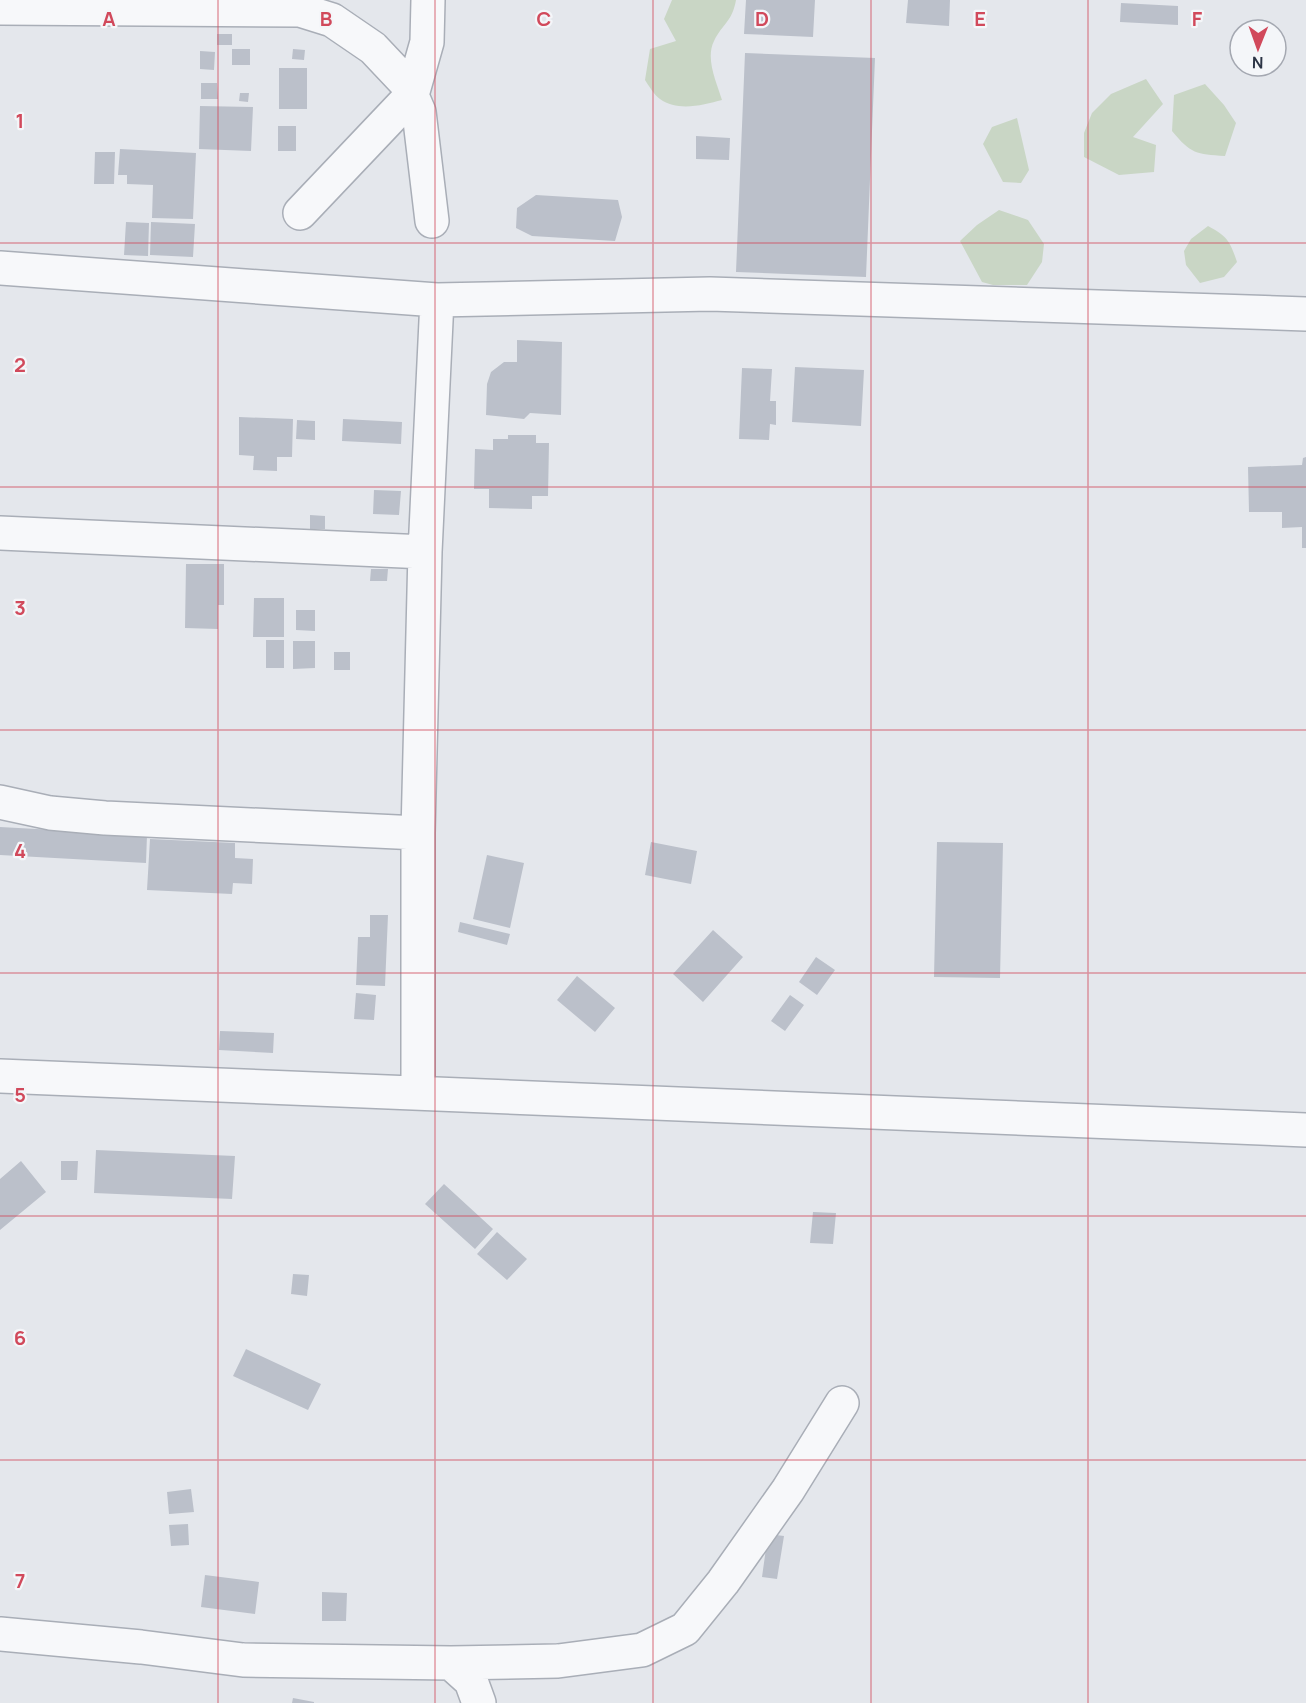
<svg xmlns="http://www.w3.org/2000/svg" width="1306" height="1703" font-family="Manrope,sans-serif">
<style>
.green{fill:#c9d6c5}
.building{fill:#bbc0ca}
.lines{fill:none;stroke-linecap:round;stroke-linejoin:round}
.street-casing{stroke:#a9aeb7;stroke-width:36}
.street{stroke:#f7f8fa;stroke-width:33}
.grid{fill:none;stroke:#d1495b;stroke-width:1.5;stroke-opacity:0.55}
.grid-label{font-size:20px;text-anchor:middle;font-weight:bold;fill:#d1495b;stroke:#f4f6f9;stroke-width:4.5;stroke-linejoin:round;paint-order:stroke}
</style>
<rect width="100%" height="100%" fill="#e4e7ec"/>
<path class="green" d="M 672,0 L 736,0 C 732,22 723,23 714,41 C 705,59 717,83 722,100 C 703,105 678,112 660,99 C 654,95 649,86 645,80 L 650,49 L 676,41 L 664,19 Z
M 1146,79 L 1163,104 L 1133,137 L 1156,145 L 1154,172 L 1119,175 L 1084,157 L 1084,133 L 1092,113 L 1111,94 Z
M 1205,84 L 1224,105 L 1236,123 L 1225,156 C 1196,154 1191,154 1172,131 L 1174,95 Z
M 1017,118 L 1029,170 L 1021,183 L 1003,182 L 983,144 L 992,127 Z
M 999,210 L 1028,220 L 1044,244 L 1042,262 L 1027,285 L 993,285 L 982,282 L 960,241 L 977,225 Z
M 1208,226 C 1227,236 1230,241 1237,262 L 1224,277 L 1200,283 L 1186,265 L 1184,251 L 1191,239 Z"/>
<path class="building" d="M 746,0 L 815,0 L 813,37 L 744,34 Z
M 908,0 L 950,0 L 949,26 L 906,23 Z
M 1121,3 L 1178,6 L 1178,25 L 1120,22 Z
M 217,34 L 232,34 L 232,45 L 217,45 Z
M 232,49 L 250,49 L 250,65 L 232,65 Z
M 293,49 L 305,50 L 304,60 L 292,59 Z
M 200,51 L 215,52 L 214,70 L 200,69 Z
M 745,53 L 875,58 L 866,277 L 736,272 Z
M 279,68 L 307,68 L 307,109 L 279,109 Z
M 201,83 L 217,83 L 218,99 L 201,99 Z
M 240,93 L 249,93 L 248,102 L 239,101 Z
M 200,106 L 253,107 L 251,151 L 199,149 Z
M 278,126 L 296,126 L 296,151 L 278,151 Z
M 696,136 L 730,138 L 729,160 L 696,159 Z
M 120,149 L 196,153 L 193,219 L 152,218 L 153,185 L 127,184 L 127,175 L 118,175 Z
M 95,152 L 115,152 L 114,184 L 94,184 Z
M 536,195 L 618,200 L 622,217 L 615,241 L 532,236 L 516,228 L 517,208 Z
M 126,222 L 149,223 L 148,256 L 124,255 Z
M 151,222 L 195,224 L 193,257 L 150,255 Z
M 517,340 L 562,342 L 561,415 L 530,413 L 524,419 L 486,415 L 487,384 L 491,372 L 504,362 L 517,362 Z
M 795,367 L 864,370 L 861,426 L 792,422 Z
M 742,368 L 772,369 L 770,401 L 776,401 L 776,425 L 770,424 L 769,440 L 739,439 Z
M 239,417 L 293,419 L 292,457 L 277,457 L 277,471 L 253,470 L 254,456 L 239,455 Z
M 343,419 L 402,422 L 401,444 L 342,441 Z
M 297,420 L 315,421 L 315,440 L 296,439 Z
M 508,435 L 536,435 L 536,443 L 549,443 L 548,496 L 532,496 L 532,509 L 489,508 L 489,489 L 474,489 L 475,449 L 493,450 L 493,439 L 508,439 Z
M 1306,457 L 1306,548 L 1302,548 L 1302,527 L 1282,528 L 1282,512 L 1249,512 L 1248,467 L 1302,465 L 1303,458 Z
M 374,490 L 401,491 L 399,515 L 373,514 Z
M 310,515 L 325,516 L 325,529 L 310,529 Z
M 186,564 L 224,564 L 224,605 L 218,605 L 218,629 L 185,628 Z
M 371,569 L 388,569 L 387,581 L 370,581 Z
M 254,598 L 284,598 L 284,637 L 253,637 Z
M 296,610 L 315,610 L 315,631 L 296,630 Z
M 266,640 L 284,640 L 284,668 L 266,668 Z
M 293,641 L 315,641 L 315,668 L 293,669 Z
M 334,652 L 350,652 L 350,670 L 334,670 Z
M 0,827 L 147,835 L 146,863 L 0,855 Z
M 150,839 L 235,843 L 235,858 L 253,859 L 252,884 L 233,883 L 232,894 L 147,890 Z
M 651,842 L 697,851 L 691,884 L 645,875 Z
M 937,842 L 1003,843 L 1000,978 L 934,977 Z
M 487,855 L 524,863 L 510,928 L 473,919 Z
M 370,915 L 388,915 L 385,986 L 356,985 L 358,937 L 370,937 Z
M 460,922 L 510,934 L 507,945 L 458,932 Z
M 713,930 L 743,957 L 703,1002 L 673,974 Z
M 816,957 L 835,970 L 817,995 L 799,982 Z
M 577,976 L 615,1008 L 595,1032 L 557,1000 Z
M 356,993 L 376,995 L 374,1020 L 354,1019 Z
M 790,995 L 804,1005 L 785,1031 L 771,1021 Z
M 220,1031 L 274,1033 L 273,1053 L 219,1050 Z
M 96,1150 L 235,1156 L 232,1199 L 94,1193 Z
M 21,1161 L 46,1192 L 0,1230 L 0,1179 Z
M 61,1161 L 78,1161 L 77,1180 L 61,1180 Z
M 444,1184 L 493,1229 L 475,1249 L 425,1204 Z
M 813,1212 L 836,1213 L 833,1244 L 810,1243 Z
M 497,1232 L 527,1259 L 507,1280 L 477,1254 Z
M 293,1274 L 309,1275 L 307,1296 L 291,1294 Z
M 246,1349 L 321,1384 L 308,1410 L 233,1376 Z
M 191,1489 L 194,1512 L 169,1514 L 167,1492 Z
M 188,1524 L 189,1545 L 171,1546 L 169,1525 Z
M 768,1534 L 784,1536 L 777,1579 L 762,1577 Z
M 205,1575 L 259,1582 L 255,1614 L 201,1607 Z
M 322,1592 L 347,1593 L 346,1621 L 322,1621 Z
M 293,1698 L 314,1702 L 314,1703 L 292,1703 Z"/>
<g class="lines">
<defs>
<path id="street" d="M 0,8 L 300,10 L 332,20 L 373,48 L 407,84 L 419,112 L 432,221
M 300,213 L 412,95 L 427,42 L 428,0
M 0,268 L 437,300 L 710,294 L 1306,314
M 0,533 L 425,552 L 418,833 L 418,1093
M 425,552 L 437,300
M 0,802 L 50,813 L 105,818 L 418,833
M 0,1076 L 1306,1130
M 0,1634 L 141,1647 L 243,1660 L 451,1663 L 471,1681 L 479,1703
M 451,1663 L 558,1661 L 642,1650 L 685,1629 L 723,1582 L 788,1490 L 842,1403"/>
</defs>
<use href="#street" class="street-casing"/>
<use href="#street" class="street"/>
</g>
<path class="grid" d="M 218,0 L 218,1703M 435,0 L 435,1703M 653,0 L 653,1703M 871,0 L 871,1703M 1088,0 L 1088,1703M 0,243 L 1306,243M 0,487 L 1306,487M 0,730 L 1306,730M 0,973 L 1306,973M 0,1216 L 1306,1216M 0,1460 L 1306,1460"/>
<g class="grid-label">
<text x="109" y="26">A</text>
<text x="326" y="26">B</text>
<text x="544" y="26">C</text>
<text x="762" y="26">D</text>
<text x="980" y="26">E</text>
<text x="1197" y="26">F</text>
<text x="20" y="128">1</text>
<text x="20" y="372">2</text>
<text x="20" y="615">3</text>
<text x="20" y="858">4</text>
<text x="20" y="1102">5</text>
<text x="20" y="1345">6</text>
<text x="20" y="1588">7</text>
</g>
<g transform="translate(1258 48) rotate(181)"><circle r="28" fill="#f4f6f9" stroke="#a4a8b1" stroke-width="1.5"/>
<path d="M0-4.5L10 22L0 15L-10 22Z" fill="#d1495b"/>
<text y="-9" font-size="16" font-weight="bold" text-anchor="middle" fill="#2b3445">N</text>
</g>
</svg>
